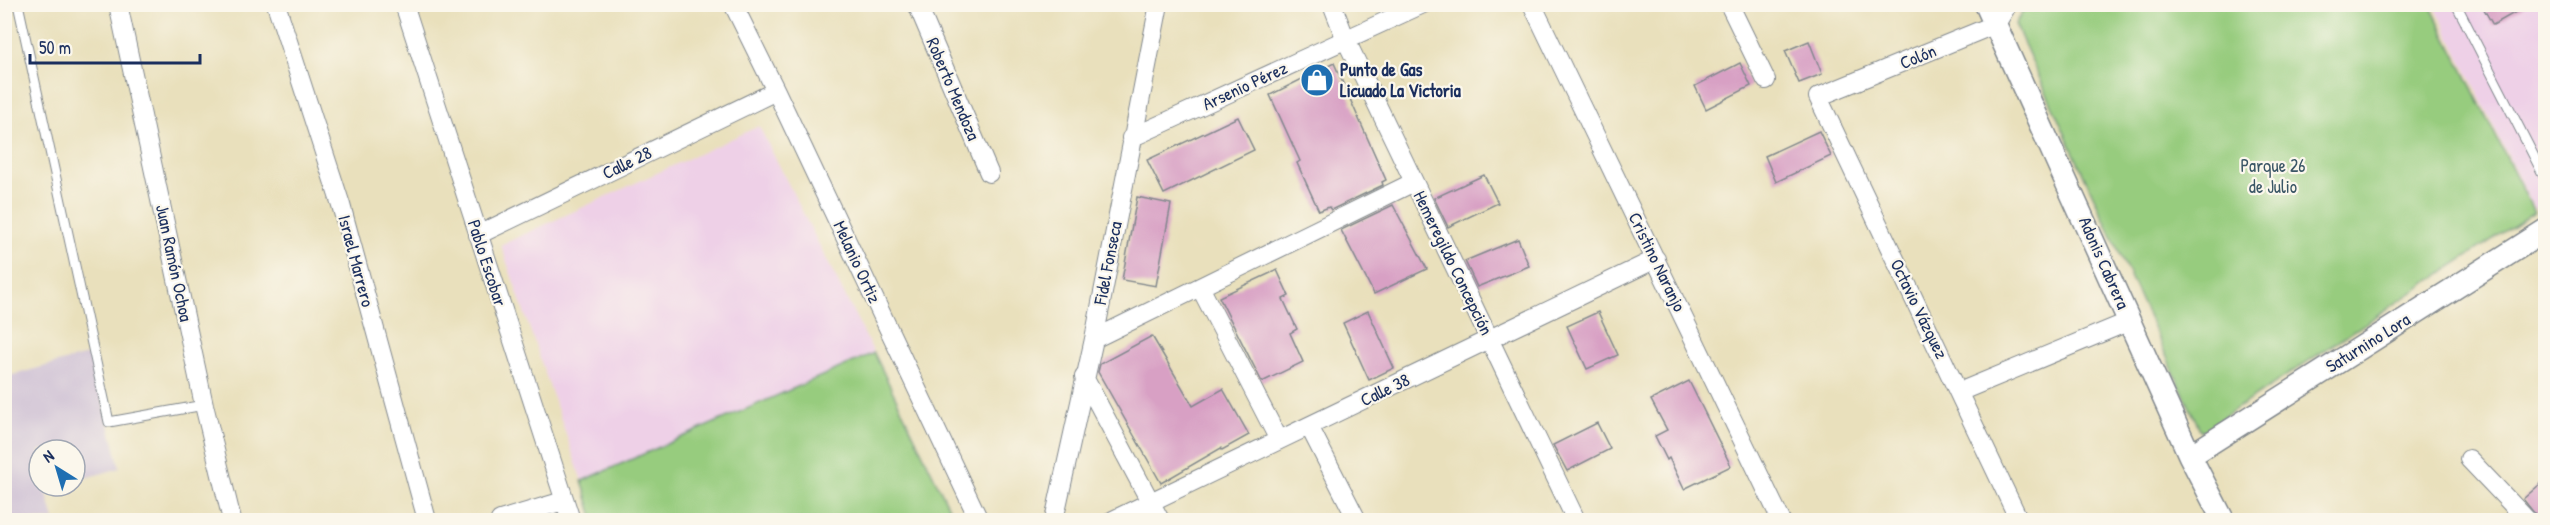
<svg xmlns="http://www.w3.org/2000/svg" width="2550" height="525" font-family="'Patrick Hand',sans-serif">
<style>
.built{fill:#eed0e7}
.industrial{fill:#ccbed3}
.green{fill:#97cc7e;stroke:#597e6e;stroke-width:1.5}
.building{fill:#d8a0c4}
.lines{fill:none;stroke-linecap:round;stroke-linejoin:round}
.service-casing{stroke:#82888d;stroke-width:11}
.minor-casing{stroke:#82888d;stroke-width:20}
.tertiary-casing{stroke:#82888d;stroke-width:25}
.service{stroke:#fff;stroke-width:9}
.minor{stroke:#fff;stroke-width:18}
.tertiary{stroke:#fff;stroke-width:22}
.labels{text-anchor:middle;stroke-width:4.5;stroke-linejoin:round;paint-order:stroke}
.street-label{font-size:18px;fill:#1b2f5e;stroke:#fbf7ec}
.poi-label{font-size:18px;font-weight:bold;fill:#1b2f5e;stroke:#fbf7ec;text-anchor:start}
.park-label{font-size:18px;fill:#3a5666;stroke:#fbf7ec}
</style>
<rect width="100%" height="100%" fill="#fbf7ec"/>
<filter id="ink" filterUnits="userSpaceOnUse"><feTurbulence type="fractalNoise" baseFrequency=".0167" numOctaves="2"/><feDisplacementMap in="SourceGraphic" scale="12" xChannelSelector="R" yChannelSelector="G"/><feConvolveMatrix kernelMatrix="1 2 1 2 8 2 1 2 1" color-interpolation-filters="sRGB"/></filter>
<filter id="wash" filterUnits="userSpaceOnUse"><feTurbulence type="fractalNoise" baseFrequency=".008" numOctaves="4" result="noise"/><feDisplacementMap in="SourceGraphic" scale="24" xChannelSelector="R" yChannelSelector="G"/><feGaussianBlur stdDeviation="1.35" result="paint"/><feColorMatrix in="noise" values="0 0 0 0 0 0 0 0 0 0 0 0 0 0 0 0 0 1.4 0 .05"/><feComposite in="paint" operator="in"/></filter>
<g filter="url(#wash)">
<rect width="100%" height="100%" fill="#e9e0bc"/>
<path class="built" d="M 2434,5 L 2545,5 L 2545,203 L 2534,209 Z
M 759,126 L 874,353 L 582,481 L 501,245 Z"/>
<path class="industrial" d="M 91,354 L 120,468 L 75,481 L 75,450 L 39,450 L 39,486 L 58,486 L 46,490 L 54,520 L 5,520 L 5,377 Z"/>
<path class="green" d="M 2026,5 L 2430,5 L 2534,212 L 2201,432 L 2015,24 Z
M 874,353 L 955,520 L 594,520 L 582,481 Z"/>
<g id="blocks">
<path class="building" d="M 2481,4 L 2530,4 L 2493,25 Z
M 1809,41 L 1822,74 L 1799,83 L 1785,51 Z
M 1334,63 L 1386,180 L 1382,182 L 1383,185 L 1331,210 L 1329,207 L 1319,211 L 1297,163 L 1300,161 L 1270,95 Z
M 1740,63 L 1751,86 L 1706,109 L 1695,86 Z
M 1238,117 L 1254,150 L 1164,194 L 1147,160 Z
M 1819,131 L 1831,156 L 1776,182 L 1765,156 Z
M 1484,175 L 1498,203 L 1448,227 L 1434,198 Z
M 1137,197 L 1171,204 L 1156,286 L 1122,280 Z
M 1393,205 L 1427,269 L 1374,294 L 1341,230 Z
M 1518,239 L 1529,266 L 1477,287 L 1465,261 Z
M 1277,270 L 1289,296 L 1283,299 L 1297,329 L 1290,333 L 1303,362 L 1262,382 L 1219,297 Z
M 1368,311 L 1394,368 L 1369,380 L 1343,323 Z
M 1598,312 L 1618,355 L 1587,369 L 1567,326 Z
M 1152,336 L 1193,406 L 1223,389 L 1249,435 L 1222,450 L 1221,448 L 1161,483 L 1098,372 L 1100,364 Z
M 1689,381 L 1731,466 L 1684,489 L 1669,458 L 1667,460 L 1655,436 L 1667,430 L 1651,400 Z
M 1597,423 L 1610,449 L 1567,471 L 1553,445 Z
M 2546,479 L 2546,511 L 2538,518 L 2523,499 Z"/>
</g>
</g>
<g filter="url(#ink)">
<use href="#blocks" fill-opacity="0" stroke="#82888d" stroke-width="1.5"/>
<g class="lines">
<defs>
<path id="service" d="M 18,4 L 109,422 L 204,405
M 2456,4 L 2546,180"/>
<path id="minor" d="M 118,4 L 204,405 L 232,520
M 276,4 L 341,205 L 427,520
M 404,4 L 571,520
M 733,4 L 776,91 L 979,520
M 917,4 L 989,173
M 1332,4 L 1346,40 L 1576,520
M 1532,4 L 1781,520
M 1729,4 L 1766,80
M 2008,4 L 1996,24 L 1818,97 L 2019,520
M 1131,138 L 1423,4
M 478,235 L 776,91
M 1200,287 L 1279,440
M 1094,339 L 1414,182
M 1084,377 L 1160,520
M 1959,392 L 2130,321
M 1309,426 L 1357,520
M 2469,459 L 2527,520
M 500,520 L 563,501
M 1054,520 L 1094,339 L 1159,4
M 1113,520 L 1656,259"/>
<path id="tertiary" d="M 1986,4 L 2190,456 L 2223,520
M 2190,456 L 2546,230"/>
</defs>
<use href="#service" class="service-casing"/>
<use href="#minor" class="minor-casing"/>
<use href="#tertiary" class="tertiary-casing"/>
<use href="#service" class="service"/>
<use href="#minor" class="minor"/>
<use href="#tertiary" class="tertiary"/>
</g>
</g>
<defs>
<symbol id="shop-disc" viewBox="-11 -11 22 22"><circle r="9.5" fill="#1f6fb2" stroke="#fbf7ec"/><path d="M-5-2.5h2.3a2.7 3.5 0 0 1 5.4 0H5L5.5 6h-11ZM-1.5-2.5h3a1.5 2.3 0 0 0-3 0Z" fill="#fff"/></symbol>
</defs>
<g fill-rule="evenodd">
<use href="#shop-disc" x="1298" y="61" width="38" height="38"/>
</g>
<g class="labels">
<g class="street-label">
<text transform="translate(1918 57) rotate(-22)" y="6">Colón</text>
<text transform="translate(1245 86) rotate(-25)" y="6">Arsenio Pérez</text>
<text transform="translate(953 89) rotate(67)" y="6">Roberto Mendoza</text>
<text transform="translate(627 163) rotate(-26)" y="6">Calle 28</text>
<text transform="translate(356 261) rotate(75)" y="6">Israel Marrero</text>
<text transform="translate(857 262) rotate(65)" y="6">Melanio Ortiz</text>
<text transform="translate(1657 262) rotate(64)" y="6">Cristino Naranjo</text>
<text transform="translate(174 263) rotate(78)" y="6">Juan Ramón Ochoa</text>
<text transform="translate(487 263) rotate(72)" y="6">Pablo Escobar</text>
<text transform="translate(1108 263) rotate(-79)" y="6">Fidel Fonseca</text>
<text transform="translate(1453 263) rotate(64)" y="6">Hemeregildo Concepción</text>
<text transform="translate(2104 263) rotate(66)" y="6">Adonis Cabrera</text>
<text transform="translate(1919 309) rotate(64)" y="6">Octavio Vázquez</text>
<text transform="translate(2368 343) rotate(-32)" y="6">Saturnino Lora</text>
<text transform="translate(1385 390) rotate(-26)" y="6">Calle 38</text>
</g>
<g class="poi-label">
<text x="1340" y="76">Punto de Gas<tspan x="1340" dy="21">Licuado La Victoria</tspan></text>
</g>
<g class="park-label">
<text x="2273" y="172">Parque 26<tspan x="2273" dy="21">de Julio</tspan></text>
</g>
</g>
<rect width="2550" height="525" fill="none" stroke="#fbf7ec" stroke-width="24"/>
<g transform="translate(57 468) rotate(323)"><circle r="28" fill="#fbf7ec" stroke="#a1a7b3" stroke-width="1.5"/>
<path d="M0-4.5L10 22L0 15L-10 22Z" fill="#1f6fb2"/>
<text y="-9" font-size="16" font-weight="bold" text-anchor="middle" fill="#1b2f5e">N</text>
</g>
<path d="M30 54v9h170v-9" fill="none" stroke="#1b2f5e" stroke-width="3"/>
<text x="39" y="54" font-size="18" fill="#1b2f5e" stroke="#fbf7ec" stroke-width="4.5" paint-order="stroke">50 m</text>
</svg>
